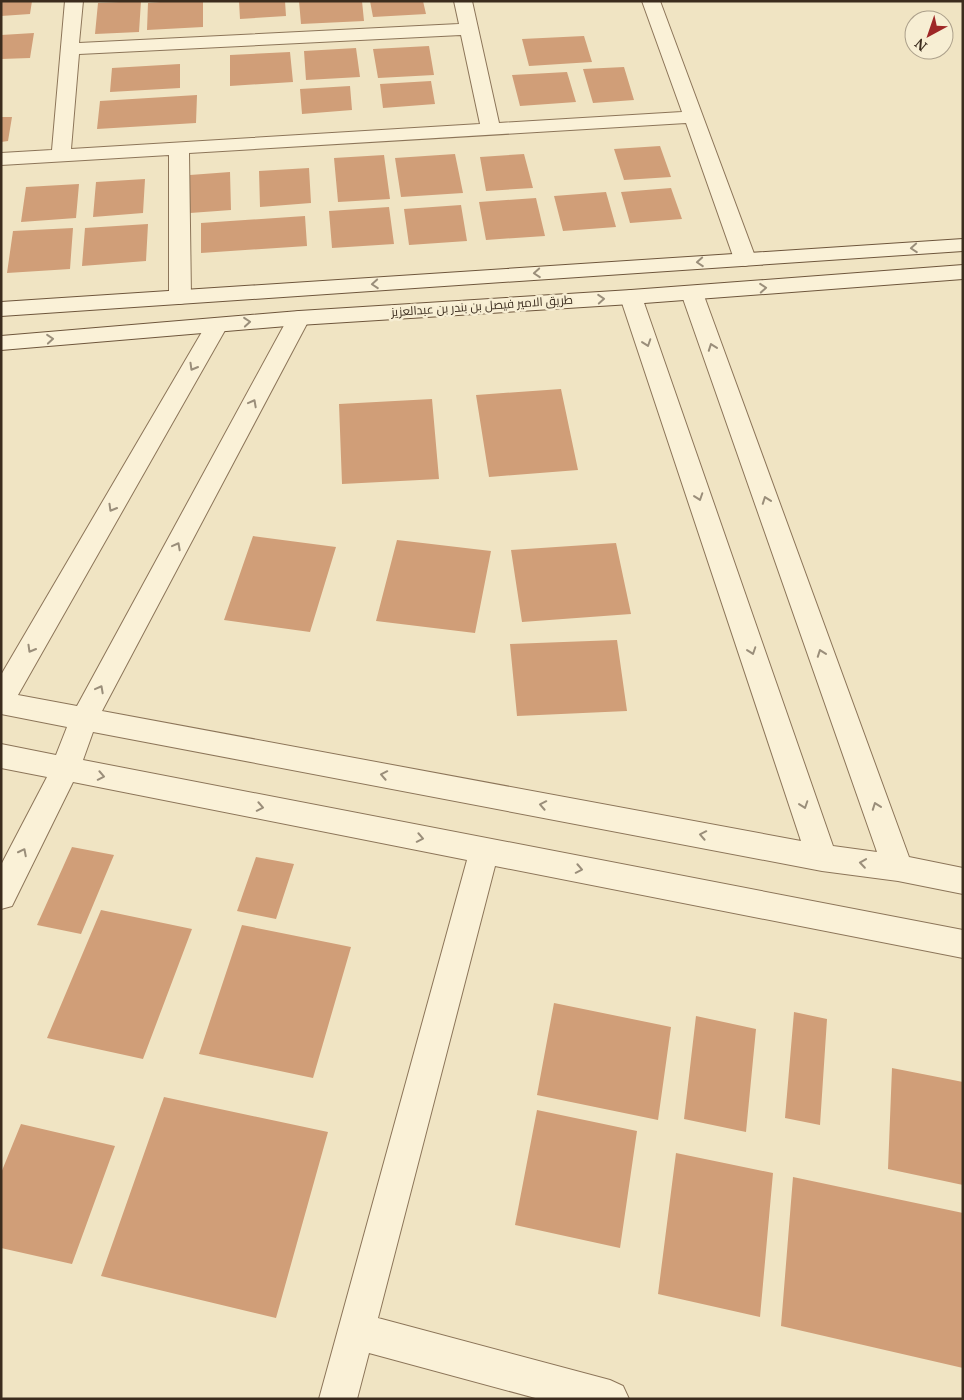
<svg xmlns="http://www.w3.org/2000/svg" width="964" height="1400" font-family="'PT Serif',Cairo,serif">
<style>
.building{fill:#d09e78}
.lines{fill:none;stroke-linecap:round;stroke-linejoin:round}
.street-casing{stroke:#8c7559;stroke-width:2}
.secondary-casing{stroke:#6e563c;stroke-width:2}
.street{fill:#faf1d7;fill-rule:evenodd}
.secondary{fill:#faf1d7;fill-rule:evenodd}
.oneway{stroke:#9a8e7a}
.labels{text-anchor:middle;stroke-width:5;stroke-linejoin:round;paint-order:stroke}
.far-street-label{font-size:12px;fill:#3b2c1e;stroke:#f7eed3}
</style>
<rect width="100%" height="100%" fill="#f0e4c3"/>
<path class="building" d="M 1,1 L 32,1 L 30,14 L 1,16 Z
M 141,1 L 139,32 L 95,34 L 98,3 Z
M 173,1 L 203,1 L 203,27 L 147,30 L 148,3 Z
M 239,1 L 285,1 L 286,16 L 240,19 Z
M 299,1 L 362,1 L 364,21 L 301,24 Z
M 370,1 L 423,1 L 426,14 L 373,17 Z
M 34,33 L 30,58 L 1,59 L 1,35 Z
M 584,36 L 592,62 L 529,66 L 522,39 Z
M 429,46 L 434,75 L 378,78 L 373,49 Z
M 356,48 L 360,77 L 306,80 L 304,51 Z
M 290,52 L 293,82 L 230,86 L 230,55 Z
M 180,64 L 180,88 L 110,92 L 112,68 Z
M 624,67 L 634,100 L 593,103 L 583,69 Z
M 567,72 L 576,102 L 520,106 L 512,75 Z
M 431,81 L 435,104 L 383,108 L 380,84 Z
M 350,86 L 352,110 L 302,114 L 300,89 Z
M 197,95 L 196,123 L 97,129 L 100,101 Z
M 1,117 L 12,117 L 8,141 L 1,142 Z
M 660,146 L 671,177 L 624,180 L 614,149 Z
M 455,154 L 463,193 L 401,197 L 395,158 Z
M 524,154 L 533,188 L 486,191 L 480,157 Z
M 384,155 L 390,199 L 338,202 L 334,158 Z
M 309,168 L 311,203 L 260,207 L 259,171 Z
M 230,172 L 231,210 L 190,213 L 190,175 Z
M 145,179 L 143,213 L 93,217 L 96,182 Z
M 79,184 L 76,218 L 21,222 L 26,187 Z
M 671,188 L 682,219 L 630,223 L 621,192 Z
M 606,192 L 616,227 L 563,231 L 554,196 Z
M 536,198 L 545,236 L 486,240 L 479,202 Z
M 461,205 L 467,241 L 409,245 L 404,209 Z
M 389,207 L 394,244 L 332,248 L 329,211 Z
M 305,216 L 307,246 L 201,253 L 201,223 Z
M 148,224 L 146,261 L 82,266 L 85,228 Z
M 73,228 L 70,269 L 7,273 L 13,231 Z
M 561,389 L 578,470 L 489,477 L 476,395 Z
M 432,399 L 439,479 L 342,484 L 339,404 Z
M 253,536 L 336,547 L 310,632 L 224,620 Z
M 397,540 L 491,551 L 475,633 L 376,621 Z
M 616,543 L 631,614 L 522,622 L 511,550 Z
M 617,640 L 627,711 L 517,716 L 510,644 Z
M 72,847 L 114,855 L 81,934 L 37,925 Z
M 256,857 L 294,864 L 276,919 L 237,911 Z
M 101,910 L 192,929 L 143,1059 L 47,1038 Z
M 242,925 L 351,947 L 313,1078 L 199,1054 Z
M 554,1003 L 671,1027 L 658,1120 L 537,1095 Z
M 794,1012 L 827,1019 L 820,1125 L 785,1118 Z
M 696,1016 L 756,1029 L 746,1132 L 684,1119 Z
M 892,1068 L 963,1082 L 963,1185 L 888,1169 Z
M 164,1097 L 328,1132 L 276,1318 L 101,1276 Z
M 537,1110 L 637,1131 L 620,1248 L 515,1225 Z
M 21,1124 L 115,1146 L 72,1264 L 1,1248 L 1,1173 Z
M 676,1153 L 773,1173 L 760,1317 L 658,1294 Z
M 793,1177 L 963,1213 L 963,1368 L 781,1326 Z"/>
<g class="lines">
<defs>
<path id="street" d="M 65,1 L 83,1 L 79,43 L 459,24 L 454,1 L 472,1 L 499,123 L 682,112 L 642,1 L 660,1 L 756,259 L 752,264 L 745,266 L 738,264 L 734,259 L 686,123 L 189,153 L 191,297 L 188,302 L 180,304 L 172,302 L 169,297 L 169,155 L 1,165 L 1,153 L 52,150 ZM 461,35 L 480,124 L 71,149 L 79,54 Z
M 692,286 L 700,288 L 703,293 L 909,857 L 963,868 L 963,894 L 898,881 L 822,871 L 93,732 L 83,760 L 963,930 L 963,958 L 495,866 L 378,1318 L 610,1380 L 623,1386 L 629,1399 L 539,1399 L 369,1353 L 357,1399 L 319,1399 L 467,860 L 73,782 L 12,906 L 1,909 L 1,865 L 47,777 L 1,768 L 1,744 L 56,755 L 67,727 L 1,714 L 1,675 L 206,325 L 209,320 L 217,318 L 225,320 L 228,325 L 18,695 L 77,706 L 288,318 L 291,313 L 299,311 L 307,313 L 310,318 L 102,711 L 801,841 L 620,297 L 623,292 L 631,290 L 639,292 L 642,297 L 833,846 L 877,852 L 681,293 L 684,288 Z"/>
<path id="secondary" d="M 963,239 L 963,251 L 1,316 L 1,302 Z
M 963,265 L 963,279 L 631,304 L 299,325 L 1,350 L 1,336 L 299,311 L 631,290 Z"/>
</defs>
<use href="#street" class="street-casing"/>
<use href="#secondary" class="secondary-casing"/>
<use href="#street" class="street"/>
<use href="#secondary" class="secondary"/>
</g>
<defs><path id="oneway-chevron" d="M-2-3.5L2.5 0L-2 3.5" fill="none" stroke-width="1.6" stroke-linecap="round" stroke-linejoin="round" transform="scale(1.25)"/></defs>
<g class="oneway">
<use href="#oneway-chevron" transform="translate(914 248) rotate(176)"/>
<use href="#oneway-chevron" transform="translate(700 262) rotate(176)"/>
<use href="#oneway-chevron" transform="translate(537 273) rotate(176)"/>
<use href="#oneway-chevron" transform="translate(375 284) rotate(176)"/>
<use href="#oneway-chevron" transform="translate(763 288) rotate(-4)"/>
<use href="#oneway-chevron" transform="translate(601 299) rotate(-4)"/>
<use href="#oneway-chevron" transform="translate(247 322) rotate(-5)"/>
<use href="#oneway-chevron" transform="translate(50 339) rotate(-5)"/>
<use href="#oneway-chevron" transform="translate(647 343) rotate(71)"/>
<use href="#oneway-chevron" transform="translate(712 347) rotate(-110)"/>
<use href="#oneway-chevron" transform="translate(193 367) rotate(120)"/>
<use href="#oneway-chevron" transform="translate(253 403) rotate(-62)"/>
<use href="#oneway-chevron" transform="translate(699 497) rotate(71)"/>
<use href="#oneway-chevron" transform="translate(766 500) rotate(-110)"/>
<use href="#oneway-chevron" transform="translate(112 508) rotate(120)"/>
<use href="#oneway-chevron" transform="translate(177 546) rotate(-62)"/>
<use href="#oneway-chevron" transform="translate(31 649) rotate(120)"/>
<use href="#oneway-chevron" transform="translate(752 651) rotate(71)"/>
<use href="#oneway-chevron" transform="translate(821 653) rotate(-110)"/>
<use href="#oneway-chevron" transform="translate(100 689) rotate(-62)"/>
<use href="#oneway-chevron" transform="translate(384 775) rotate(-169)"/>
<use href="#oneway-chevron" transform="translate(101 776) rotate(11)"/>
<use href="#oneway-chevron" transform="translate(543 805) rotate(-169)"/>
<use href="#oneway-chevron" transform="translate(804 805) rotate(71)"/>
<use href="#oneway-chevron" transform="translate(876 806) rotate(-110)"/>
<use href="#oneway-chevron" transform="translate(260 807) rotate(11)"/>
<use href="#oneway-chevron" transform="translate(703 835) rotate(-169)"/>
<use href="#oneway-chevron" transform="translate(420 838) rotate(11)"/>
<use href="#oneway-chevron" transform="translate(23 852) rotate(-63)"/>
<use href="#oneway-chevron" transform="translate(863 863) rotate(-172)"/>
<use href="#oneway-chevron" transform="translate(579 869) rotate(11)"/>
</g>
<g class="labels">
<g class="far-street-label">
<text transform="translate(482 306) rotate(-4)" y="4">طريق الامير فيصل بن بندر بن عبدالعزيز</text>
</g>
</g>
<rect width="964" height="1400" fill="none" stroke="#3b2c1e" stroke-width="5"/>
<g transform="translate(929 35) rotate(220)"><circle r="24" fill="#f7eed3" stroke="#aca08b"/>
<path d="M0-4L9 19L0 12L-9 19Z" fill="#9e2726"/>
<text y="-8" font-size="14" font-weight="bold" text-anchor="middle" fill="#3b2c1e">N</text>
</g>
</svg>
